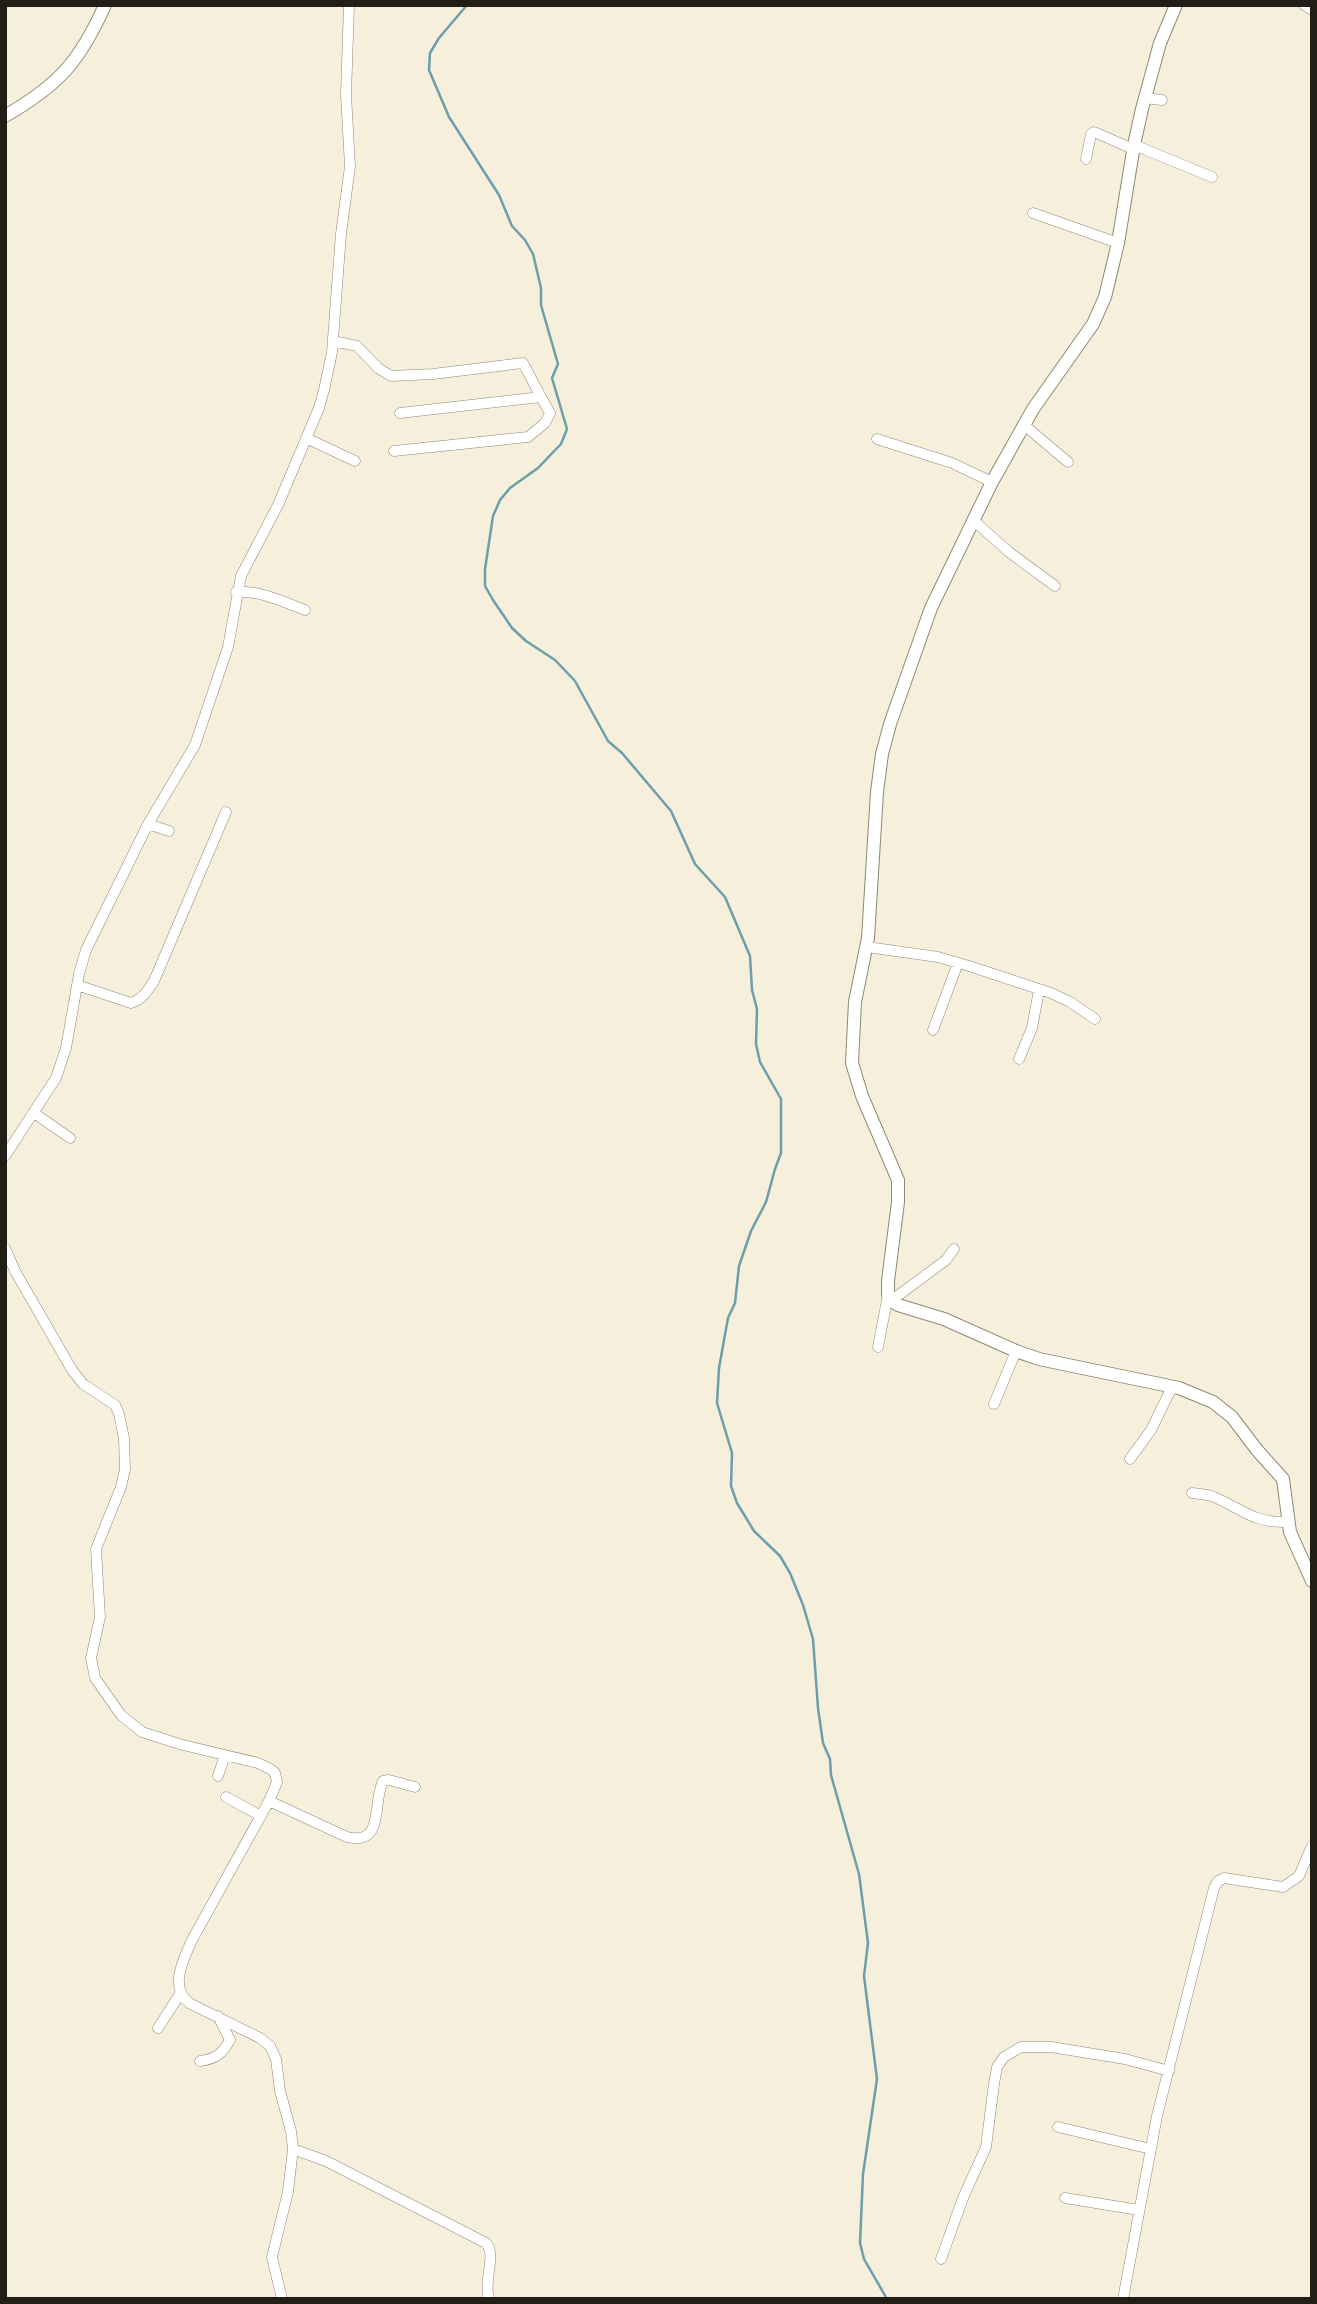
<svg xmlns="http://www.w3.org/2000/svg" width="1317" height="2304" font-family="Bitter,serif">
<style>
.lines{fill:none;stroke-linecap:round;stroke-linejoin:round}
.stream{stroke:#6c9fab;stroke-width:2.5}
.minor-casing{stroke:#8e8876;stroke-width:11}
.tertiary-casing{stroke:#8e8876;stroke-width:14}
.minor{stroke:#fff;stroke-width:10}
.tertiary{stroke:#fff;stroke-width:12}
</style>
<rect width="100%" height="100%" fill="#f5efdb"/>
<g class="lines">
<path class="stream" d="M 467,5 L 439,38 L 430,53 L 429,70 L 449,117 L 499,195 L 512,226 L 525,240 L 533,254 L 541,288 L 541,305 L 558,364 L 552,378 L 567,429 L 561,444 L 538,468 L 510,488 L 500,500 L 493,516 L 485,569 L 485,586 L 493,600 L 512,628 L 526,641 L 555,660 L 575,681 L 608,741 L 622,753 L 671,811 L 695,864 L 725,897 L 750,956 L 752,990 L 757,1009 L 756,1044 L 760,1062 L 781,1099 L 781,1153 L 775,1169 L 766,1202 L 751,1231 L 739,1266 L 735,1303 L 728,1318 L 719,1368 L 717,1403 L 732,1453 L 731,1486 L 737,1503 L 754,1531 L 780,1556 L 790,1573 L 803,1605 L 813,1639 L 818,1708 L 823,1743 L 830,1759 L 831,1775 L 859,1874 L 868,1943 L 864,1976 L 877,2079 L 863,2174 L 860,2243 L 864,2259 L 887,2299"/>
<defs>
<path id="minor" d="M 1304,5 L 1312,10
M 1144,98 L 1162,100
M 1134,145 L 1212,177
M 1086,159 L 1091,134 L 1094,132 L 1133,149
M 1033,213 L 1118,243
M 333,341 L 357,346 L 378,368 L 391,376 L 433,374 L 523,363 L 541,397 L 400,413
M 1024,425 L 1068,462
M 306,438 L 355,461
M 877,439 L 952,463 L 992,482
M 394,451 L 528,437 L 545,423 L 550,413 L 541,397
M 973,520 L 1009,552 L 1055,586
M 236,592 C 259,590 284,602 305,610
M 148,824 L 169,831
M 867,947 L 938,957 L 969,966 L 1051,993 L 1070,1002 L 1095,1019
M 77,985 L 131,1003 C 142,1000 148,990 154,981 L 226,812
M 933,1030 L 958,963
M 1019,1059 L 1032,1028 L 1039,990
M 34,1113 L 70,1138
M 5,1156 L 56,1078 L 66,1048 L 79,974 L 86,950 L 148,824 L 195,745 L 228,647 L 241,576 L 278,505 L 319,408 L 324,390 L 332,352 L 341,234 L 350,166 L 346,95 L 349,5
M 5,1248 L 15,1271 L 72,1370 L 83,1384 L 115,1405 L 119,1414 L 124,1438 L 125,1469 L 121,1487 L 96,1549 L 100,1617 L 91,1658 L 95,1678 L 121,1715 L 142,1732 L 179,1744 L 258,1763 L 272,1770 L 275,1773 L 277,1782 L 269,1801 L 192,1940 C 183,1960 169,1987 189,2003 L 260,2038 L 270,2046 L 276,2059 L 280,2091 L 291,2131 L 293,2149 L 288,2192 L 272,2257 L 282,2299
M 892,1300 L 946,1260 L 954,1249
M 878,1347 L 888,1295
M 994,1404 L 1016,1351
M 1130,1459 L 1151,1430 L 1172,1387
M 1192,1493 C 1199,1494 1208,1494 1214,1497 C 1244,1510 1253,1523 1288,1522
M 218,1776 L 225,1755
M 226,1797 L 261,1816
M 269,1801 L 347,1837 C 385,1846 372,1803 383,1781 L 389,1780 L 415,1787
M 158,2028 L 180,1994
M 200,2061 C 216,2059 222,2054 230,2040 L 218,2016
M 1058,2127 L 1151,2149
M 293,2149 L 326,2161 L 486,2243 C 497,2255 483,2280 489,2299
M 1065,2198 L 1139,2210
M 941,2259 L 963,2198 L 986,2147 L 994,2084 L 997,2067 L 1004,2057 L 1021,2047 L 1051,2047 L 1125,2059 L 1169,2071
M 1123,2299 L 1157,2116 L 1214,1888 L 1218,1881 L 1224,1878 L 1283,1887 L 1299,1876 L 1312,1846"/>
<path id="tertiary" d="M 1176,5 L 1160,43 L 1142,109 L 1134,145 L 1118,243 L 1105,297 L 1093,324 L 1033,409 L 992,482 L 931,608 L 890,724 L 882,754 L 877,792 L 868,938 L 855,1002 L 852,1063 L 862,1096 L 898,1180 L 898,1202 L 888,1281 L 888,1295 L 891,1300 L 898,1305 L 944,1319 L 1016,1351 L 1039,1359 L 1179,1388 L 1213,1402 L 1232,1417 L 1257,1450 L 1283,1479 L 1290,1532 L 1312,1581
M 5,116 C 59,85 80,61 105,5"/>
</defs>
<use href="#minor" class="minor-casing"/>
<use href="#tertiary" class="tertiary-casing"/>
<use href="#minor" class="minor"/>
<use href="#tertiary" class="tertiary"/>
</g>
<rect width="1317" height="2304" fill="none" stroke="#211e17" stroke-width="14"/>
</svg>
